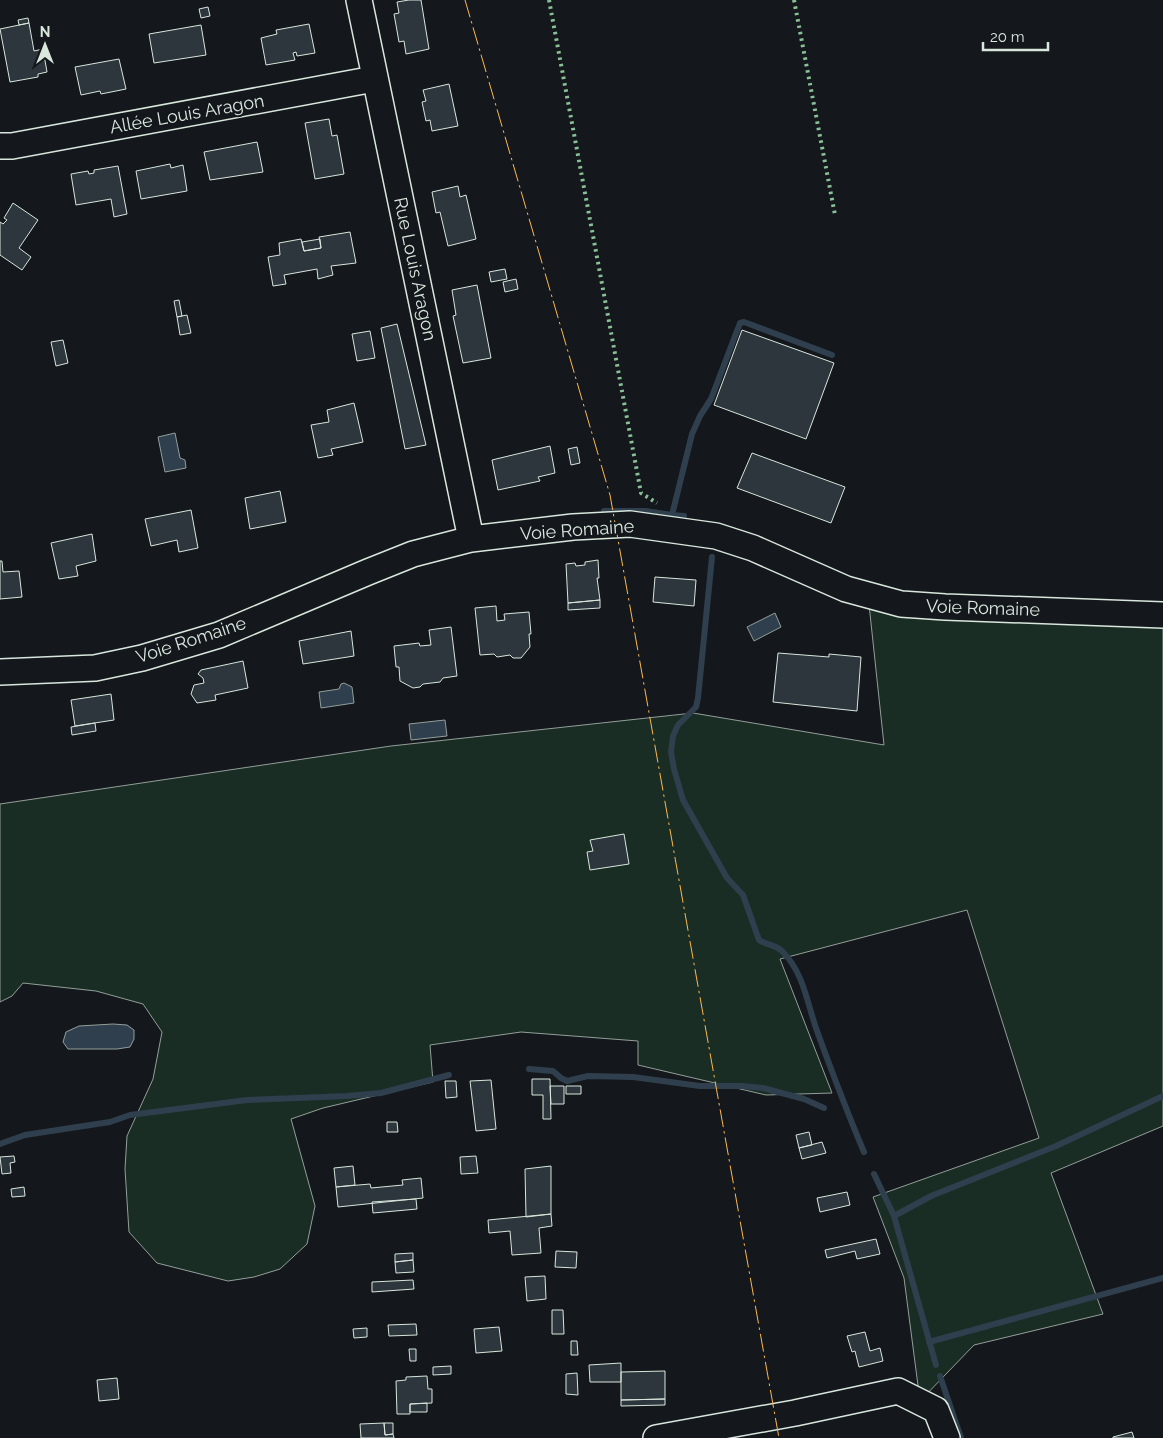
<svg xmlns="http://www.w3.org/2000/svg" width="1163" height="1438" font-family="Raleway,sans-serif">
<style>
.green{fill:#1a2d24;stroke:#939e99}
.water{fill:#2f3f4d;stroke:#939e99}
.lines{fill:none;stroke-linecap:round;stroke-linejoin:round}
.stream{stroke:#2f3f4d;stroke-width:6}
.building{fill:#2c363c;stroke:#d8e6dc}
.minor-casing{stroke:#d8e6dc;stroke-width:28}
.minor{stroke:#14181c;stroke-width:25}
.hedge{stroke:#8ac095;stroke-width:4;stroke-dasharray:2.5 4;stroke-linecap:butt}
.power{stroke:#ffb74d;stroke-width:1;stroke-dasharray:18 4 2.5 4;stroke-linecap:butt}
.labels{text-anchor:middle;stroke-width:4;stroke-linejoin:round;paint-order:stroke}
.street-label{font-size:18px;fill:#d8e6dc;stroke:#14181c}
</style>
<rect width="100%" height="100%" fill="#14181c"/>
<path class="green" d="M 868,595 L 1163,615 L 1163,1126 L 1051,1173 L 1103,1314 L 974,1345 L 920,1401 L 904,1278 L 873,1197 L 1039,1138 L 967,910 L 780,959 L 832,1093 L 766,1095 L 638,1065 L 638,1041 L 521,1032 L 430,1045 L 433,1082 L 323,1108 L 291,1119 L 315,1206 L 307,1244 L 280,1269 L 254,1277 L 228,1281 L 157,1263 L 129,1232 L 125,1169 L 127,1136 L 153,1079 L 162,1032 L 143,1004 L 96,991 L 23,983 L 12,996 L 0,1002 L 0,804 L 391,746 L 693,713 L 884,745 Z"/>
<path class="water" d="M 175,433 L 180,458 L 185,460 L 186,468 L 165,472 L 158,437 Z
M 775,613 L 781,627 L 754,641 L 747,627 Z
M 344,683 L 352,687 L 354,703 L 321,708 L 319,692 L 339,689 L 341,684 Z
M 445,720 L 447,736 L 411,740 L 409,724 Z
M 113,1024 L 127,1025 L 134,1030 L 134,1039 L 130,1047 L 117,1049 L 68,1049 L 63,1042 L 66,1032 L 79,1026 Z"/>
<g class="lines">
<path class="stream" d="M 604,511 L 645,511 L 672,515
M 684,516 L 672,515 L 692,434 L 700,416 L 711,399 L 740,323 L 744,322 L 832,355
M 712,557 L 698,698 L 696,707 L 678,725 L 673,736 L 671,752 L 674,769 L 683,800 L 727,878 L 743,895 L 759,940 C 766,945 776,945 782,951 C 804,973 807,1003 817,1031 C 832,1072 847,1112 864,1152
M 529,1069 L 553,1071 L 561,1078 L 567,1081 L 588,1076 L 633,1077 L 700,1086 L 742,1086 L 763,1088 L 804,1099 L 824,1108
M 0,1144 L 25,1135 L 110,1122 L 130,1115 L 247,1100 L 347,1096 L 381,1093 L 449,1075
M 874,1174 L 894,1216 L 931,1196 L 1056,1146 L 1163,1096
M 894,1216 L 936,1365
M 929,1342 L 1163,1278
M 940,1376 L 961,1438"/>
</g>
<path class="building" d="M 409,0 L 421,0 L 429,49 L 406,54 L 404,41 L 399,42 L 394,14 L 399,13 L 397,2 Z
M 208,7 L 210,16 L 201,18 L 199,9 Z
M 28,18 L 29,23 L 19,25 L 18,20 Z
M 29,23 L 34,51 L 43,49 L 47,72 L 38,74 L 38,77 L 10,82 L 0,29 Z
M 309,24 L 315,53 L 297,56 L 296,52 L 293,53 L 295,60 L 266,65 L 261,38 L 277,34 L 276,30 Z
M 201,25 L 206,55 L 154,63 L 149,34 Z
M 119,59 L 126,89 L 101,94 L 100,91 L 81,95 L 75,67 Z
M 449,84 L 458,126 L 432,131 L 430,120 L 426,121 L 422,102 L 426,101 L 423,90 Z
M 329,119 L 332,136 L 337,135 L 344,174 L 315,179 L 305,123 Z
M 257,142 L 263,172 L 210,180 L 204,152 Z
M 170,164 L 171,168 L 183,165 L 187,191 L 141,199 L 136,171 Z
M 118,166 L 127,214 L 114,217 L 111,199 L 76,205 L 71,174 L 88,171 L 89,174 L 94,173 L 94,170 Z
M 458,186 L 460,197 L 466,195 L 476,239 L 448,246 L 440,212 L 436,213 L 432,192 Z
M 13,203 L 38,220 L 19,248 L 31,257 L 22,270 L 0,255 L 0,222 L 3,224 L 7,220 L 4,218 Z
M 350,232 L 356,263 L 331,266 L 333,275 L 318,279 L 317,269 L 284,275 L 286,284 L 273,286 L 268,257 L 280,255 L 279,243 L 301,239 L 304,251 L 321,248 L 319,237 Z
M 320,239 L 321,248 L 304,251 L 302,242 Z
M 505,269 L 507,279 L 491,282 L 489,272 Z
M 516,279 L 518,289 L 505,292 L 503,282 Z
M 477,285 L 491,358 L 463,363 L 453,316 L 456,315 L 452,290 Z
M 179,300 L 182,316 L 177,317 L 174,301 Z
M 187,315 L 191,333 L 180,335 L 177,317 Z
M 397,324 L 426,445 L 405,449 L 381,328 Z
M 742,330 L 834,363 L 806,439 L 714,405 Z
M 370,331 L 375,358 L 357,361 L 352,334 Z
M 63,340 L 68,363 L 56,366 L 51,342 Z
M 354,403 L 363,442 L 331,449 L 333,455 L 318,458 L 311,425 L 329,422 L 327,410 Z
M 550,446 L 555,473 L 538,477 L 540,481 L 498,490 L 492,460 Z
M 577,447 L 580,463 L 571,465 L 568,449 Z
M 752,453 L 845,487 L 831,523 L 737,488 Z
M 280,491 L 286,522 L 250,529 L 245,498 Z
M 191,510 L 198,548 L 179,552 L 177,540 L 151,546 L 145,519 Z
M 92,534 L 96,561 L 76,566 L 78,576 L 59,579 L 51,543 Z
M 598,560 L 599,578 L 597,578 L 600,600 L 568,603 L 566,564 L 575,563 L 576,566 L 585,565 L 585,562 Z
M 0,561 L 2,561 L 3,572 L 19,571 L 22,597 L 0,599 Z
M 655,577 L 696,580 L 694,606 L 653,602 Z
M 600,600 L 600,608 L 568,610 L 568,603 Z
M 496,606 L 497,621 L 505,620 L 504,614 L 529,612 L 531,634 L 529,634 L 530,647 L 521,658 L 513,658 L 510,655 L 497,657 L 494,654 L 480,655 L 475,608 Z
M 451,627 L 457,676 L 443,678 L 440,682 L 423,684 L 420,687 L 413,688 L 400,681 L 399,667 L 396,667 L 394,646 L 419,643 L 420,646 L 431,645 L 429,630 Z
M 351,631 L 354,656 L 303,664 L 299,641 Z
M 778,653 L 829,657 L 829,654 L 861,657 L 857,711 L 773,702 Z
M 243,661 L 248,688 L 215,695 L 216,700 L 197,703 L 191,694 L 194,685 L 204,683 L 203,678 L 198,674 L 201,670 Z
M 111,694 L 114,720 L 75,726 L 71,700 Z
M 95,723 L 96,731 L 72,735 L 71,727 Z
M 624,834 L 629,864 L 590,870 L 587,852 L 593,851 L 590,840 Z
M 532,1079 L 550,1079 L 551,1119 L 543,1119 L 543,1095 L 532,1095 Z
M 491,1080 L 496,1129 L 476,1131 L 470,1081 Z
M 445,1081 L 456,1081 L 457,1097 L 446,1098 Z
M 550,1086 L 564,1086 L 564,1104 L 551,1104 Z
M 566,1086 L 581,1086 L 581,1094 L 566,1094 Z
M 387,1122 L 397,1122 L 398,1132 L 387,1132 Z
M 809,1132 L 812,1145 L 799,1148 L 796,1135 Z
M 822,1142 L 826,1153 L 802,1159 L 799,1148 Z
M 14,1156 L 15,1162 L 10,1163 L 11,1173 L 2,1174 L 0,1157 Z
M 476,1156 L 478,1173 L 461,1174 L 460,1157 Z
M 353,1166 L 355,1185 L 336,1187 L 334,1168 Z
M 551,1166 L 551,1214 L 526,1217 L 525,1169 Z
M 421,1178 L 423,1198 L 338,1207 L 336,1187 L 370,1184 L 371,1188 L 403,1185 L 402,1180 Z
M 24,1187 L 25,1196 L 12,1197 L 11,1189 Z
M 847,1192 L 850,1205 L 820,1212 L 817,1198 Z
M 416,1199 L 417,1209 L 373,1213 L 372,1202 Z
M 551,1214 L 552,1226 L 539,1228 L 541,1253 L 512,1255 L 510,1231 L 489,1233 L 488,1220 Z
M 876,1239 L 880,1254 L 857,1259 L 855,1251 L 827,1258 L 825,1250 Z
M 556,1251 L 577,1252 L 576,1268 L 555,1267 Z
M 413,1253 L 413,1260 L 395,1262 L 395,1254 Z
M 413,1260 L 414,1272 L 396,1273 L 395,1262 Z
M 545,1276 L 546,1299 L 527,1301 L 525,1277 Z
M 413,1280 L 414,1289 L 372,1292 L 372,1282 Z
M 552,1310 L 563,1310 L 564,1334 L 552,1334 Z
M 416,1324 L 417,1335 L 389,1336 L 388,1325 Z
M 499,1327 L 502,1351 L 476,1353 L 474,1329 Z
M 367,1328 L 367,1337 L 354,1338 L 353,1329 Z
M 865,1332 L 870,1351 L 880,1348 L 883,1361 L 859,1367 L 855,1351 L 852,1352 L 847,1336 Z
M 571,1341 L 577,1341 L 578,1355 L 571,1355 Z
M 409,1349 L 416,1349 L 416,1361 L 410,1361 Z
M 621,1363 L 621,1382 L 590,1382 L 589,1365 Z
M 451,1366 L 451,1374 L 433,1375 L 433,1367 Z
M 665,1371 L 665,1399 L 621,1400 L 621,1372 Z
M 577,1373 L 578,1395 L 566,1394 L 566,1374 Z
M 427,1376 L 428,1389 L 432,1389 L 432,1403 L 410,1404 L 410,1414 L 397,1414 L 396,1381 L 406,1380 L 406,1377 Z
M 117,1378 L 119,1399 L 99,1401 L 97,1380 Z
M 665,1399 L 665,1405 L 621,1406 L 621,1400 Z
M 427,1403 L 427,1412 L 410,1412 L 410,1404 Z
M 384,1423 L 393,1423 L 393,1434 L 385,1435 Z
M 384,1423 L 385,1435 L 393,1434 L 394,1438 L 361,1438 L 360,1424 Z
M 1132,1432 L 1134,1438 L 1113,1438 L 1113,1437 Z"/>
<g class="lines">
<defs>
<path id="minor" d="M 359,0 L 471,539
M 0,146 L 12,146 L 374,79
M 0,672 L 95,668 L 142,658 L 219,635 L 368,572 L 413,554 L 471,539 L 573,527 L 630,524 L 716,536 L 753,548 L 846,589 L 901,604 L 945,607 L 1163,615
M 656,1438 L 795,1413 L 898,1391 L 936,1410 L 947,1438"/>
</defs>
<use href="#minor" class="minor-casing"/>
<use href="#minor" class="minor"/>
<path class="hedge" d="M 549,0 L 641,493 L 657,503
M 794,0 L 835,215"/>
<path class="power" d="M 465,0 L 610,495 L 779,1438"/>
</g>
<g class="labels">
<g class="street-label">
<text transform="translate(187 114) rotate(-10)" y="6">Allée Louis Aragon</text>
<text transform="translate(415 269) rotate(78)" y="6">Rue Louis Aragon</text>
<text transform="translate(577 530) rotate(-4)" y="6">Voie Romaine</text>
<text transform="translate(983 608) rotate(2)" y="6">Voie Romaine</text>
<text transform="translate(191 640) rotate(-18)" y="6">Voie Romaine</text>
</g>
</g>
<g transform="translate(45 45)" stroke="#14181c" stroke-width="4" paint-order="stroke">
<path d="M0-4L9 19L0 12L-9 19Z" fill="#d8e6dc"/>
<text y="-8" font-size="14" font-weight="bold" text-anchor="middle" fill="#d8e6dc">N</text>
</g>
<path d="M983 42v8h65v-8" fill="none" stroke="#d8e6dc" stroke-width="2.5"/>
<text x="990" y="42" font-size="15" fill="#d8e6dc" stroke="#14181c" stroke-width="4" paint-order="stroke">20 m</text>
</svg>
